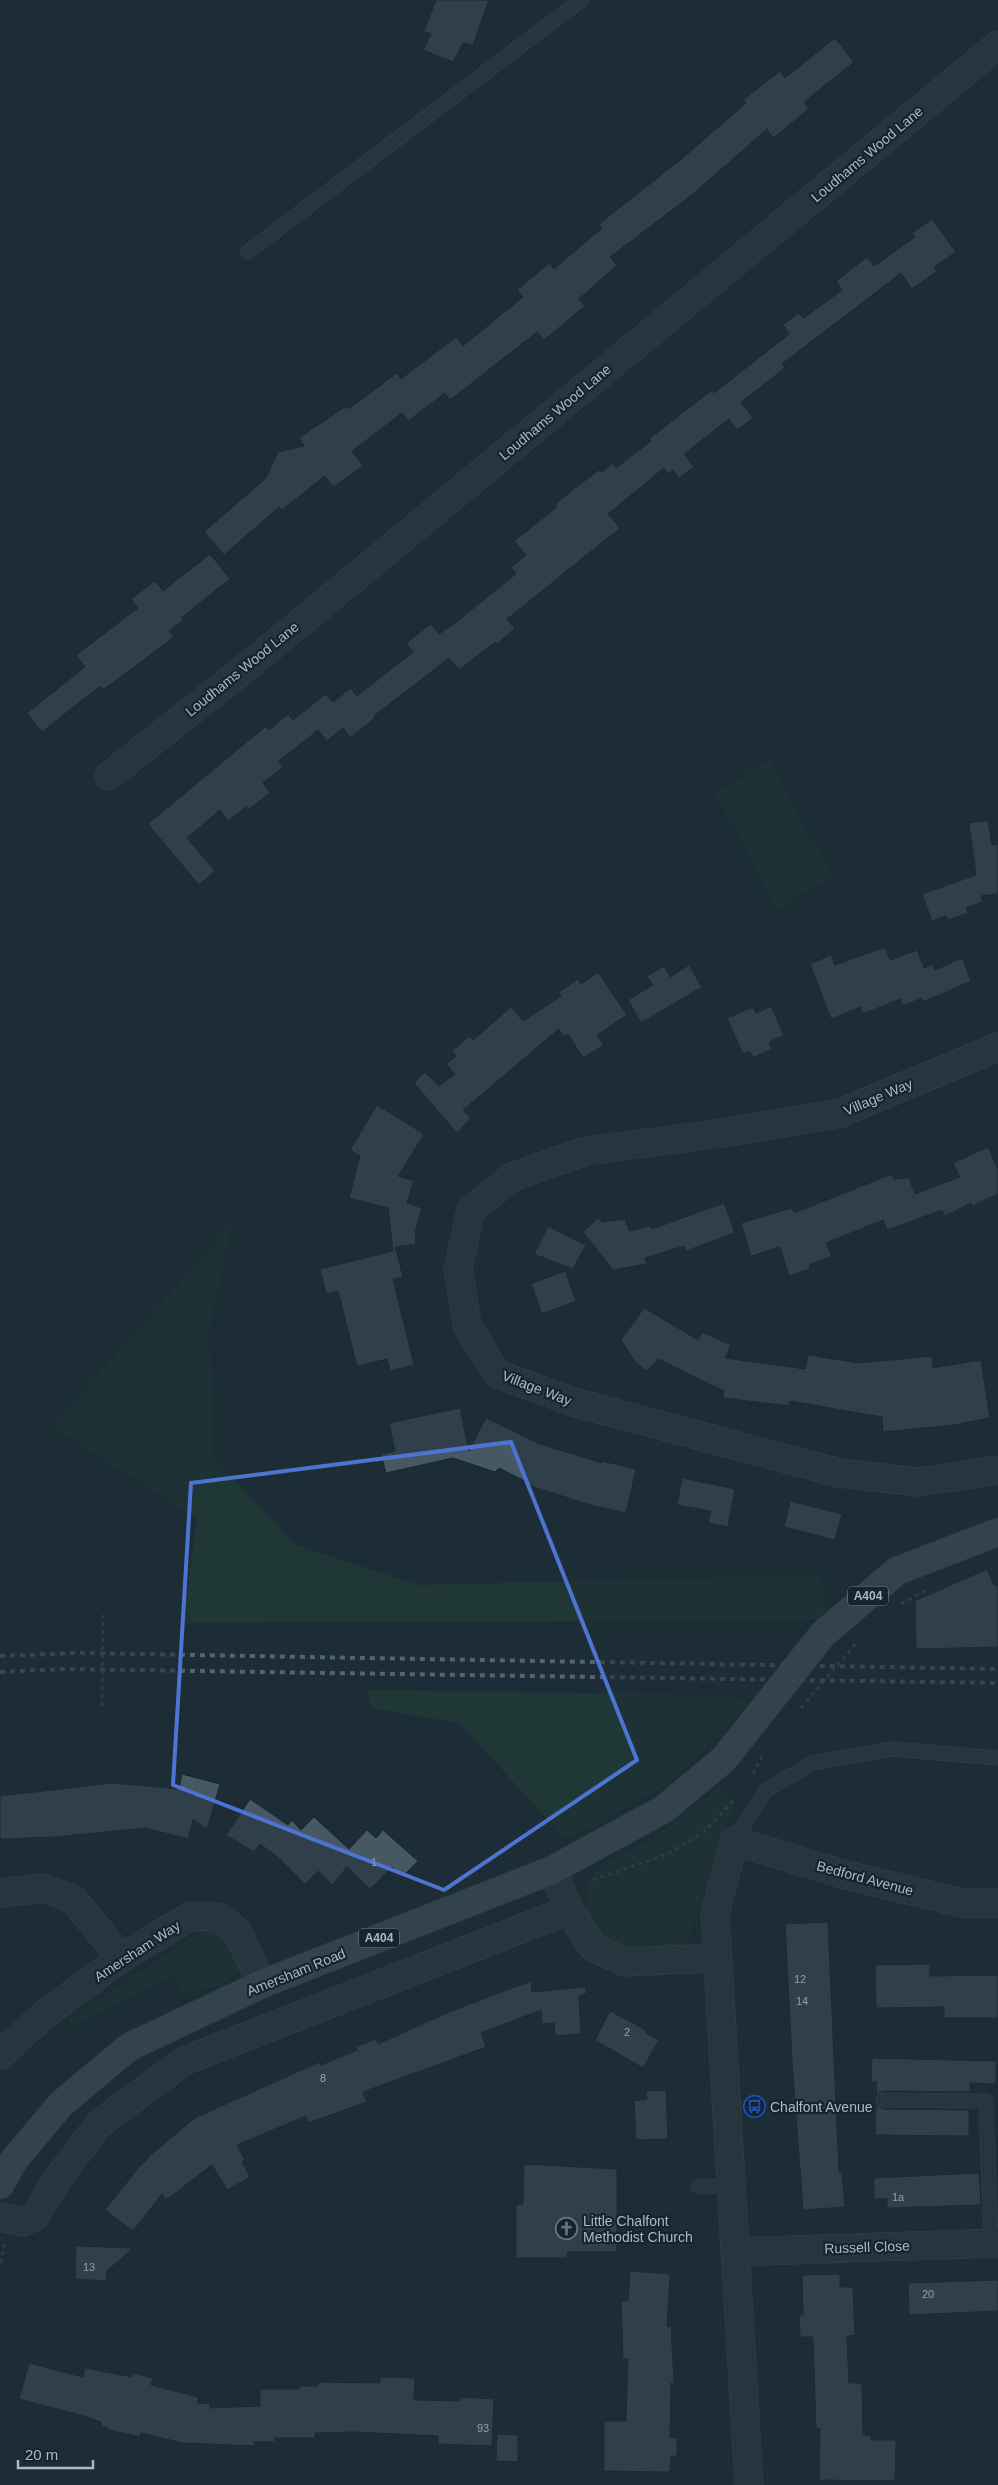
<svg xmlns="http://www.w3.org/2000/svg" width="998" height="2485" font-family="Arial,sans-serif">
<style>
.green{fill:#1f3836}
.building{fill:#455864;stroke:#18262e}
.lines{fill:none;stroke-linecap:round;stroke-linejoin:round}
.lane-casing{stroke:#4e5d66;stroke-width:15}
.street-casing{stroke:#4e5d66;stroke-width:29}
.primary-casing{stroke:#3a4851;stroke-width:29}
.path{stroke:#3c5553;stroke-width:3;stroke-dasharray:4 4;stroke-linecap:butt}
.lane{stroke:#313f48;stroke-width:14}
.street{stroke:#313f48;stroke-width:28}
.primary{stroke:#4e5e68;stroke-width:28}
.rail{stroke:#52646f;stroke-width:4;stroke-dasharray:5 5;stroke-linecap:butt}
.path-bridge{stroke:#3c5553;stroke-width:3;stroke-dasharray:4 4;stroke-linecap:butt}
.marked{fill:none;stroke:#4e74d1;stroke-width:4;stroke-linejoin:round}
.labels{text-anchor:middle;stroke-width:4.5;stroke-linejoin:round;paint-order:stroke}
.number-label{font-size:11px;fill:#91a2ad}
.shield{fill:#16242c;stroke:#7e8d97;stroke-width:1}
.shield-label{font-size:12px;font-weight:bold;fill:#aabac5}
.street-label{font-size:14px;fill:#aabac5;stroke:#16242c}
.poi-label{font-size:14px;fill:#aabac5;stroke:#16242c;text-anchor:start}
</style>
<rect width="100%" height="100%" fill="#1d2d37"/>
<path class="green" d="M 769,761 L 832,877 L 776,909 L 716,793 Z
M 232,1224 L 209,1328 L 213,1458 L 296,1545 L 419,1585 L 821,1575 L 828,1620 L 182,1623 L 197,1518 L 52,1427 Z
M 367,1690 L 731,1695 L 747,1704 L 671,1783 L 566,1839 L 459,1723 L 371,1708 Z
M 720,1787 L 734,1802 L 708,1874 L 698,1915 L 686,1941 L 673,1948 L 623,1948 L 598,1934 L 587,1913 L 587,1888 L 596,1870 L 652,1839 Z
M 201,1931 L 224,1933 L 240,1968 L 226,1984 L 183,1994 L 175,1974 L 73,2026 L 68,2021 Z"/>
<path class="building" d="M 436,0 L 489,0 L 473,45 L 463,43 L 453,62 L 423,50 L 431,34 L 424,31 Z
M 835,38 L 854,62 L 804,102 L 809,109 L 773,138 L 767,129 L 692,195 L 610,257 L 617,265 L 579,299 L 585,306 L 544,340 L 537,332 L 450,400 L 445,393 L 408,421 L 402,413 L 352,451 L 363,466 L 333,487 L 325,476 L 282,510 L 279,507 L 224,555 L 204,532 L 266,478 L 278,452 L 304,446 L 299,438 L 346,406 L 349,409 L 397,373 L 401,379 L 456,337 L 463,346 L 523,297 L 517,290 L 549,263 L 554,269 L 602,228 L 599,224 L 684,157 L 746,103 L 743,100 L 780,71 L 785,78 Z
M 932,219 L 956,252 L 934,267 L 937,271 L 912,289 L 901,273 L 782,364 L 785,368 L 741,402 L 753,418 L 737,430 L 729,419 L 684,454 L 694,467 L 679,478 L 673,470 L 668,474 L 664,468 L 608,514 L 620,528 L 507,619 L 515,629 L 497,644 L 495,642 L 459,670 L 449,658 L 374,716 L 375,718 L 350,738 L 343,728 L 327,741 L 318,730 L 279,761 L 283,767 L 263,783 L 270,793 L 249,809 L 246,807 L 228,821 L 220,810 L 187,838 L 215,871 L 199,885 L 148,824 L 266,726 L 269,730 L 288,714 L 293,720 L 326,694 L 333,702 L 351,688 L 357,696 L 413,652 L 406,643 L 431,624 L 439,634 L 455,623 L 516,574 L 511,567 L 526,555 L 514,541 L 557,507 L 555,505 L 571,491 L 599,470 L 602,472 L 613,463 L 616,468 L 651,441 L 649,439 L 712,390 L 714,393 L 789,334 L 783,325 L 798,313 L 804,318 L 842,290 L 836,281 L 867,257 L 874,266 L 915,237 L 912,233 Z
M 210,554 L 230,579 L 182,617 L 184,620 L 169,631 L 174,637 L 103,690 L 100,686 L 42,732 L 27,713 L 85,667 L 76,655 L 138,608 L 131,599 L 155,581 L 163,591 Z
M 988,820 L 992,845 L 998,844 L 998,894 L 981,896 L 983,902 L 966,908 L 968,913 L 948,920 L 946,916 L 932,921 L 922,894 L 976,875 L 969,823 Z
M 885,947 L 890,960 L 917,950 L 924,968 L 932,964 L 935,970 L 962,958 L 971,981 L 923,1002 L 922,998 L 903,1006 L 900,999 L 863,1014 L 860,1007 L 831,1019 L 810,964 L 831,955 L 835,965 Z
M 689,965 L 702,987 L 641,1023 L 628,1000 L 653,985 L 647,976 L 664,966 L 670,977 Z
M 598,972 L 627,1015 L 597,1035 L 604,1045 L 583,1058 L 568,1034 L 564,1037 L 559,1029 L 463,1110 L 471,1118 L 457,1133 L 414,1083 L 425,1072 L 439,1086 L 455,1074 L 446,1064 L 456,1056 L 452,1051 L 469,1036 L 473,1040 L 511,1007 L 523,1021 L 561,996 L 559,992 L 578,979 L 581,984 Z
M 771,1006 L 784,1035 L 769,1042 L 772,1049 L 753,1058 L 750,1051 L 743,1054 L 727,1018 L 753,1007 L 756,1013 Z
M 377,1105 L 424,1134 L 398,1176 L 414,1181 L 407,1203 L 422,1208 L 415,1233 L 416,1244 L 396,1247 L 395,1250 L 396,1250 L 403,1277 L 393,1279 L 414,1365 L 390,1371 L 387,1359 L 357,1366 L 338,1291 L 326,1294 L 320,1269 L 393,1251 L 388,1208 L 349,1198 L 360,1156 L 350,1150 Z
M 988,1147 L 998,1169 L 998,1194 L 972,1206 L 971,1203 L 945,1216 L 942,1210 L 887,1230 L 883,1220 L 826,1243 L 832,1256 L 809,1265 L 810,1269 L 789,1276 L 780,1247 L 751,1256 L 741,1223 L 792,1208 L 794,1213 L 892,1174 L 894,1179 L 909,1178 L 915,1194 L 960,1177 L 953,1163 Z
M 724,1203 L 735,1233 L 686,1251 L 684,1246 L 645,1258 L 647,1264 L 613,1270 L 583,1232 L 598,1218 L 603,1222 L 625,1219 L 629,1231 L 651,1226 L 652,1229 Z
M 548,1226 L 586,1245 L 573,1269 L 534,1254 Z
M 565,1271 L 576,1301 L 542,1314 L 531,1284 Z
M 644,1308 L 698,1340 L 702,1332 L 731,1345 L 725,1358 L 805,1369 L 808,1355 L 859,1363 L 932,1356 L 933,1368 L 981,1360 L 990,1418 L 954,1425 L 883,1432 L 882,1417 L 790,1401 L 789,1406 L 723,1398 L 724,1391 L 658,1359 L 647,1371 L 636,1363 L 621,1340 Z
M 460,1408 L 469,1451 L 486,1418 L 540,1444 L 602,1463 L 602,1461 L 636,1469 L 626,1513 L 590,1505 L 528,1485 L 529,1483 L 499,1468 L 495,1472 L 453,1458 L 386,1473 L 381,1454 L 395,1451 L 389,1423 Z
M 682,1478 L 735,1489 L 728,1527 L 708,1523 L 711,1511 L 677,1505 Z
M 790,1501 L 842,1514 L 835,1540 L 784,1527 Z
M 987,1569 L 994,1585 L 998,1585 L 998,1647 L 916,1649 L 915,1601 Z
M 182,1774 L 220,1784 L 207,1829 L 193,1819 L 188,1839 L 145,1828 L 55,1837 L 0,1839 L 0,1796 L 113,1783 L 179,1789 Z
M 250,1799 L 288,1825 L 292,1820 L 301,1830 L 314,1817 L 349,1849 L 367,1830 L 376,1838 L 383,1830 L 418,1861 L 403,1876 L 392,1867 L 370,1889 L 347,1867 L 332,1885 L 318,1871 L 305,1884 L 279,1858 L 260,1844 L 254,1852 L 226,1835 Z
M 828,1922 L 839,2172 L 842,2172 L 845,2207 L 803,2210 L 792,2060 L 785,1924 Z
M 930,1964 L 930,1976 L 998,1975 L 998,2018 L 944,2018 L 944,2007 L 876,2008 L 875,1965 Z
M 531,1981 L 532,1992 L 585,1987 L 587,1993 L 579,1996 L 581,2034 L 555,2036 L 554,2023 L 542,2024 L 541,2010 L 481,2033 L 486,2047 L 363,2092 L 367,2102 L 308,2123 L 306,2116 L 237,2145 L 245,2160 L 242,2162 L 250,2177 L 227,2190 L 212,2165 L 166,2200 L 162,2194 L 133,2231 L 105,2210 L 139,2167 L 149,2158 L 148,2157 L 195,2118 L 319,2062 L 321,2065 L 357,2050 L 356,2047 L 376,2039 L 378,2044 L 449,2012 Z
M 610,2011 L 646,2030 L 645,2032 L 659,2040 L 643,2068 L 595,2040 Z
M 872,2058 L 996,2061 L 996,2084 L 970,2083 L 970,2092 L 883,2091 L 876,2095 L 877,2082 L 871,2082 Z
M 666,2090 L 668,2139 L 636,2140 L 634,2101 L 647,2099 L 646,2091 Z
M 876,2105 L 883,2109 L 969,2110 L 969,2136 L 875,2135 Z
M 524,2164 L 617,2169 L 617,2252 L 568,2252 L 567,2258 L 516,2258 L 516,2205 L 523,2204 Z
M 979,2173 L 981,2205 L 887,2208 L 887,2199 L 874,2199 L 874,2178 Z
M 76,2246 L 133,2248 L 107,2271 L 106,2281 L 75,2279 Z
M 630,2271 L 670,2274 L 667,2327 L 671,2326 L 674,2383 L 671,2383 L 670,2437 L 677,2438 L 677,2456 L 671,2456 L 670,2472 L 604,2471 L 604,2421 L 626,2421 L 628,2359 L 623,2359 L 621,2301 L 628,2301 Z
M 840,2274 L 840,2287 L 853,2287 L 855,2335 L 847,2336 L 849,2383 L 862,2383 L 863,2435 L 871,2435 L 871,2440 L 896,2440 L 895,2481 L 819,2480 L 820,2428 L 816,2429 L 813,2337 L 800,2337 L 799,2315 L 803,2315 L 802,2275 Z
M 998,2280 L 998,2311 L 909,2315 L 908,2283 Z
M 29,2363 L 83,2377 L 85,2368 L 132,2377 L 133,2373 L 153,2378 L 151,2385 L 198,2397 L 198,2404 L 210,2403 L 210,2408 L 260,2406 L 260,2389 L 299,2389 L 300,2386 L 318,2386 L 318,2382 L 380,2383 L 380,2377 L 415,2378 L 414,2400 L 460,2401 L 460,2397 L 494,2399 L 492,2446 L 438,2444 L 438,2436 L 354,2432 L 315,2433 L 315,2438 L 275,2438 L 275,2442 L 254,2442 L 255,2446 L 183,2443 L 141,2433 L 140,2437 L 110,2430 L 101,2425 L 101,2422 L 80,2415 L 19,2399 Z
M 497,2434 L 518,2435 L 518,2462 L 496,2461 Z"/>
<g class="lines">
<defs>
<path id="lane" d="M 248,252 L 581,0
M 734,1841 L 766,1790 L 813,1763 L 891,1749 L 998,1758
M 883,2100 L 986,2101 L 991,2242
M 698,2186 L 732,2187"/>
<path id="street" d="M 109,776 L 259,657 L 998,45
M 998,1047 L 840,1113 L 722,1133 L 586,1151 L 512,1177 L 471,1210 L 458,1269 L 467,1325 L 497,1374 L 573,1402 L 839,1473 L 918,1482 L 998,1470
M 552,1870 L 569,1910 L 593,1947 L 624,1962 L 717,1958
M 0,1893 L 43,1888 L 73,1899 L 121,1958
M 0,2055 L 43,2016 L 121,1958 L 191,1916 L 218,1917 L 237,1931 L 262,1984
M 0,2217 L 23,2222 L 35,2216 L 56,2181 L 99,2124 L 184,2061 L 569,1910
M 736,2252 L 998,2243
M 749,2485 L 715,1913 L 734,1841 L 846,1875 L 962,1903 L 998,1903"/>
<path id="primary" d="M 0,2185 L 14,2160 L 61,2104 L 129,2047 L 262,1984 L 552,1870 L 664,1809 L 724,1759 L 823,1634 L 897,1571 L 998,1532"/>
</defs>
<use href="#lane" class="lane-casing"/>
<use href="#street" class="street-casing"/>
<use href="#primary" class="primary-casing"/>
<path class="path" d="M 901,1604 L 928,1589
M 801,1708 L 857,1642
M 753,1774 L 764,1753
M 593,1880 L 670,1853 L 704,1832 L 735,1799
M 0,2263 L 5,2244"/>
<use href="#lane" class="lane"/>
<use href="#street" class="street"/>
<use href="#primary" class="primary"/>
<path class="rail" d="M 0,1656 L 77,1653 L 998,1669
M 0,1672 L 64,1669 L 998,1683"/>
<path class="path-bridge" d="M 102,1706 L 103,1615"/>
</g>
<path d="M0 0H998V2485H0ZM 511,1442 L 637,1760 L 444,1890 L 173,1785 L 191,1483 Z" fill="#1d2d37" fill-opacity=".55" fill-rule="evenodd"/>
<path class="marked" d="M 511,1442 L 637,1760 L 444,1890 L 173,1785 L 191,1483 Z"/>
<defs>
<symbol id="bus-ring" viewBox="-11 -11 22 22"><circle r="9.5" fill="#16242c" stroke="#1a4fb4" stroke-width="1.5"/><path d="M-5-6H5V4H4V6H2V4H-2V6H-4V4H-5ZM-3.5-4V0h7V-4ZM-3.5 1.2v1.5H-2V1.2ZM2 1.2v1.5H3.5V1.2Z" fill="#1a4fb4"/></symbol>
<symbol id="church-ring" viewBox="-11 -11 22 22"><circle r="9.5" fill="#16242c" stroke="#6b7280" stroke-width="1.5"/><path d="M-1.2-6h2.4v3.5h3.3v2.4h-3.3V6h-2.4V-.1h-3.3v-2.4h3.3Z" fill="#6b7280"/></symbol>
</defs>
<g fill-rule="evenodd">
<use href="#bus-ring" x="742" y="2094" width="25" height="25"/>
<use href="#church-ring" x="554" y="2216" width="25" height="25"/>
</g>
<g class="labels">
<g class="number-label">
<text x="374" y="1866">1</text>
<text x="800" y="1983">12</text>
<text x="802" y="2005">14</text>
<text x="627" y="2036">2</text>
<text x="323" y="2082">8</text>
<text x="898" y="2201">1a</text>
<text x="89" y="2271">13</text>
<text x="928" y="2298">20</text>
<text x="483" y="2432">93</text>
</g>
<g class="shield">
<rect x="848" y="1586.5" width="40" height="19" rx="4"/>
<rect x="359" y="1928.5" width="40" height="19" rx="4"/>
</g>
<g class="shield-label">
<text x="868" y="1600">A404</text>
<text x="379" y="1942">A404</text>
</g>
<g class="street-label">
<text transform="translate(867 154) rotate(-40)" y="5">Loudhams Wood Lane</text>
<text transform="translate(555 412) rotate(-40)" y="5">Loudhams Wood Lane</text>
<text transform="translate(242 669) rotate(-39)" y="5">Loudhams Wood Lane</text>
<text transform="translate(878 1097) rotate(-23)" y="5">Village Way</text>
<text transform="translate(537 1388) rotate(21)" y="5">Village Way</text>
<text transform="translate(865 1878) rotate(15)" y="5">Bedford Avenue</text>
<text transform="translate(137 1951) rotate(-33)" y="5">Amersham Way</text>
<text transform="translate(296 1972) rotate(-22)" y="5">Amersham Road</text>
<text transform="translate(867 2247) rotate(-2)" y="5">Russell Close</text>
</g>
<g class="poi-label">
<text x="770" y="2112">Chalfont Avenue</text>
<text x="583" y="2226">Little Chalfont<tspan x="583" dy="16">Methodist Church</tspan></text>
</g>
</g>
<path d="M18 2460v8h75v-8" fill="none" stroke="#aabac5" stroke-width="2.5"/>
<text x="25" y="2460" font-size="15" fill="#aabac5" stroke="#16242c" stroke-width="4" paint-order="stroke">20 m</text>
</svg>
